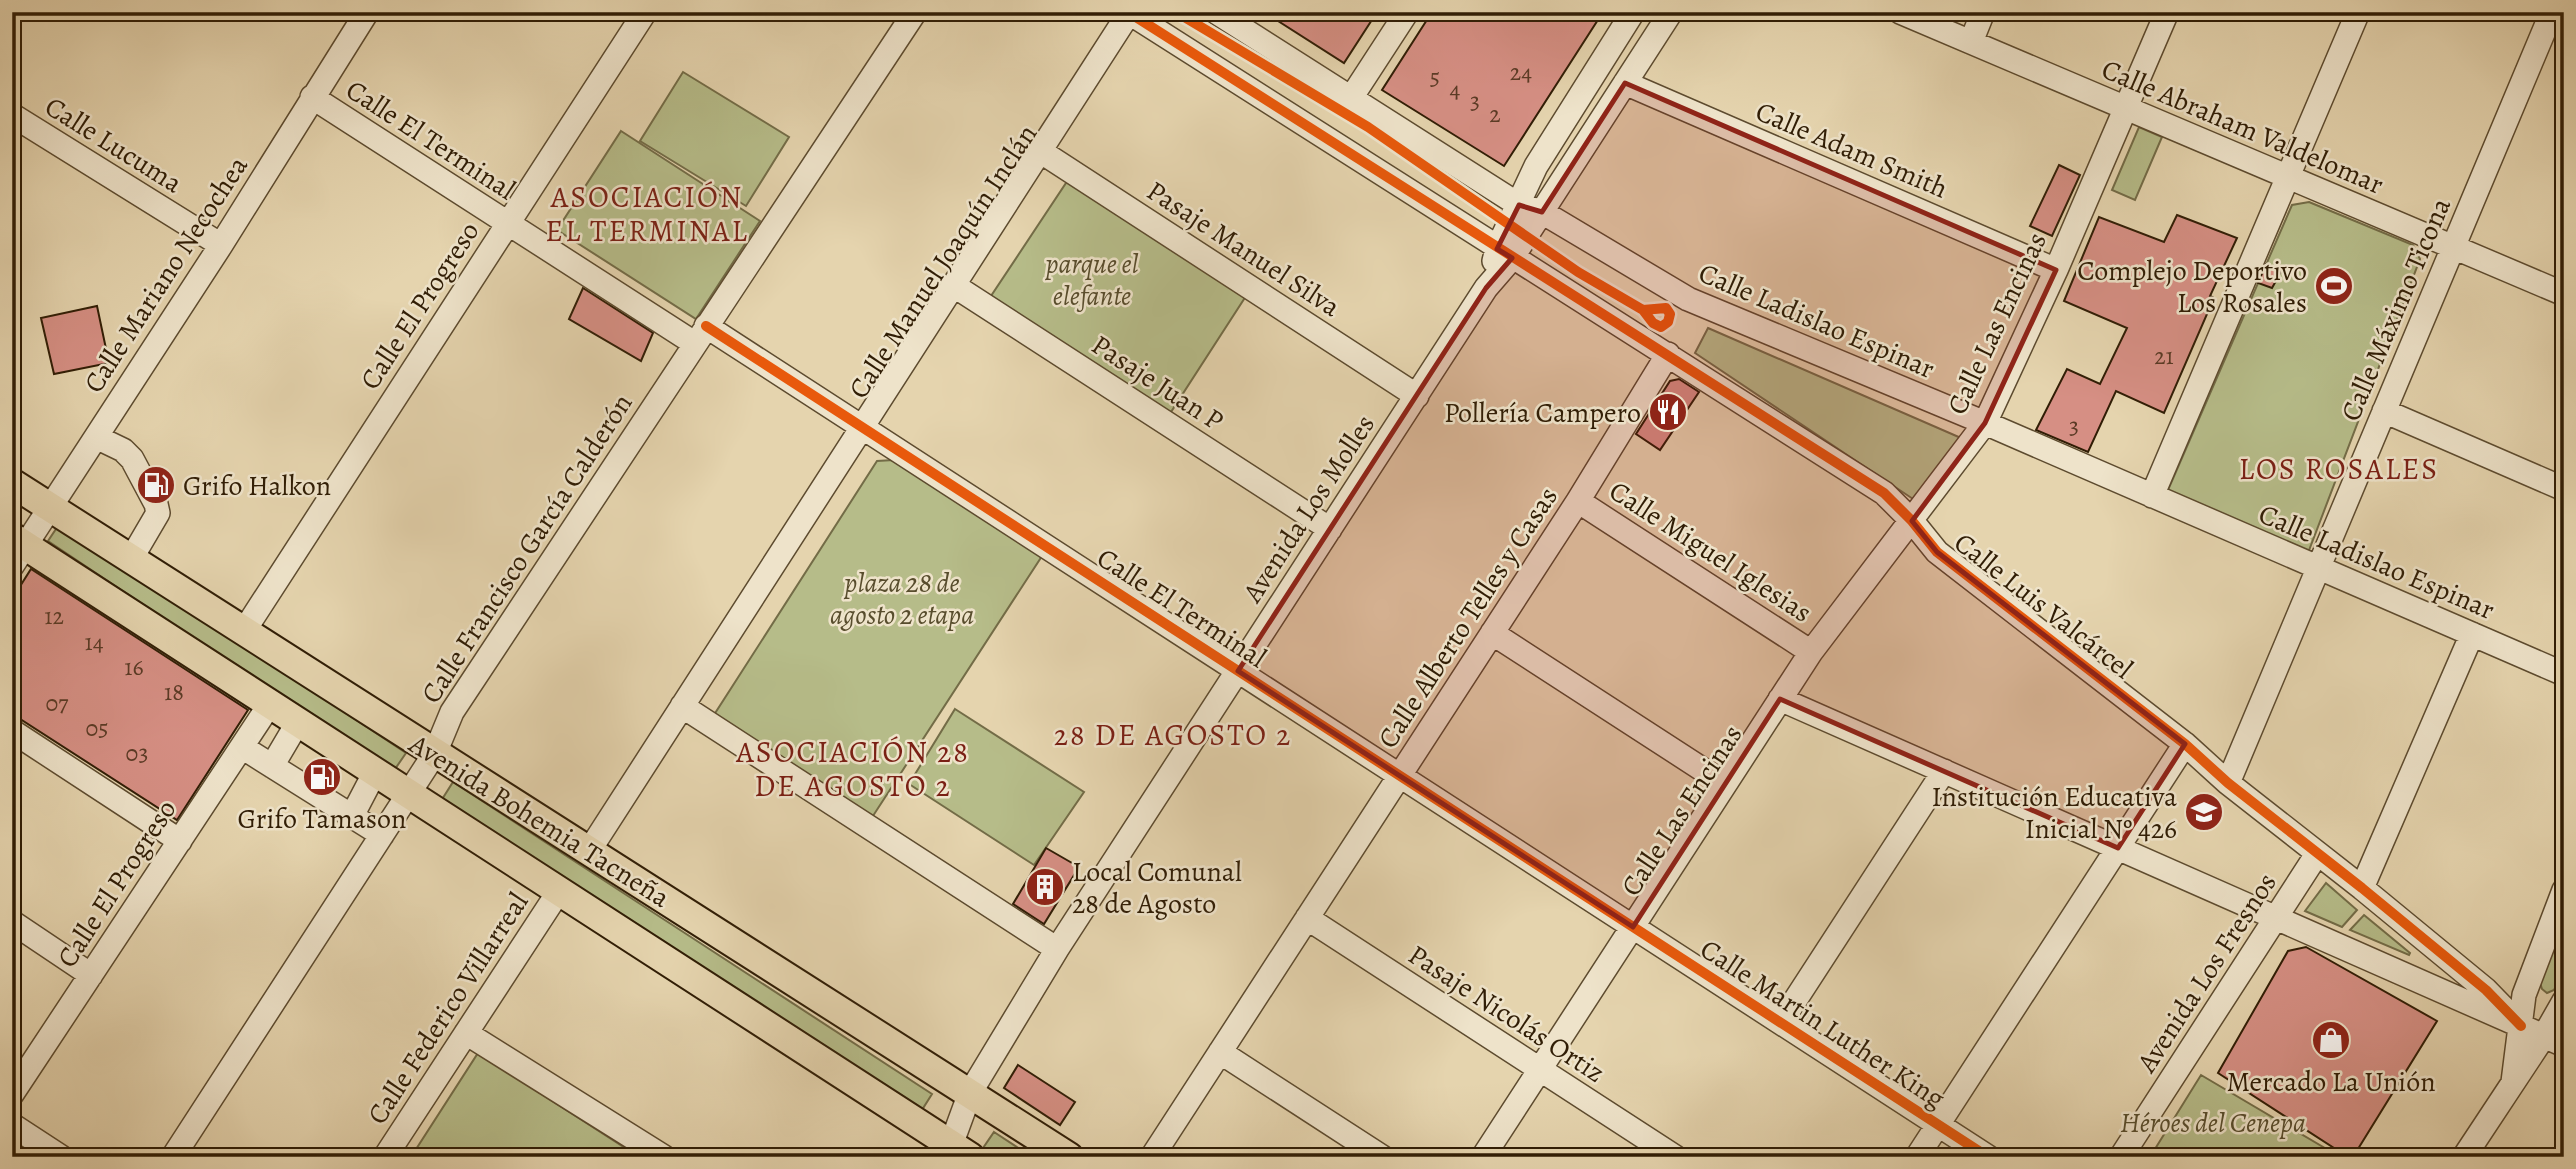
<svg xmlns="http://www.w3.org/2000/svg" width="2576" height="1169" font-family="Alegreya,serif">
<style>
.green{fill:#b6bc89;stroke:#736c47;stroke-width:2}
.building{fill:#d68f84;stroke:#301d05;stroke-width:2}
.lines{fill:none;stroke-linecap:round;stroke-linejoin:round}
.minor-casing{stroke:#5d4b2f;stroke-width:26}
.major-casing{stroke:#301d05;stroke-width:32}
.minor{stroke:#eee3ca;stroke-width:23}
.major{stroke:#e5d4ae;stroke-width:28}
.cycleway-casing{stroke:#eee3ca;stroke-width:15}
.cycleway{stroke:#e8590c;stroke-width:10}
.marked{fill:#8f2418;fill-opacity:0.2;stroke:#8f2418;stroke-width:5;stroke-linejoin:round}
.labels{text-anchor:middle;stroke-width:5;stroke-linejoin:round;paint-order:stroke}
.number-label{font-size:24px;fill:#5a3a25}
.street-label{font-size:28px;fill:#301d05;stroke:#eee3ca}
.park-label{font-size:28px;font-style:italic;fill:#584d2d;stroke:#eee3ca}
.poi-label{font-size:28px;fill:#301d05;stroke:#eee3ca;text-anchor:end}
.neighbourhood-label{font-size:30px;letter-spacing:2px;fill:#7a1f14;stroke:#eee3ca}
</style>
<rect width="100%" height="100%" fill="#e5d4ae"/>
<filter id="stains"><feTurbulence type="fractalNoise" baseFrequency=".00286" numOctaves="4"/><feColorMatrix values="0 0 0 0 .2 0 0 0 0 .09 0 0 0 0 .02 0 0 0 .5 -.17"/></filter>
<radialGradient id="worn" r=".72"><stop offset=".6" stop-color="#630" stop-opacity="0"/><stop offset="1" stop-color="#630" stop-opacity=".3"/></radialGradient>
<path class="green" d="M 683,72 L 789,137 L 746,206 L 640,141 Z
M 2139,127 L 2162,137 L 2135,200 L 2112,190 Z
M 621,131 L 760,221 L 696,319 L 557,230 Z
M 1070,177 L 1246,296 L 1169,415 L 989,299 Z
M 2309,202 L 2413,245 L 2420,259 L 2308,553 L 2168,490 L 2292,205 Z
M 1708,328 L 1961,438 L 1916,501 L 1695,353 Z
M 894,460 L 1042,556 L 871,819 L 712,718 L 877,461 Z
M 60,523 L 406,753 L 393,772 L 48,541 Z
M 955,709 L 1084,792 L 1034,865 L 909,784 Z
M 453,782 L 932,1094 L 920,1113 L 441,801 Z
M 2326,883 L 2357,910 L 2342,927 L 2305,911 Z
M 2364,915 L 2410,953 L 2409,955 L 2350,930 Z
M 2564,923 L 2564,971 L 2554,990 L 2547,993 L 2542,989 L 2539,980 Z
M 478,1053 L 639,1157 L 411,1157 Z
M 2201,1075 L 2340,1157 L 2150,1157 Z
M 994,1132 L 1032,1157 L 990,1157 L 981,1151 Z"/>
<path class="building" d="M 1264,12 L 1377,12 L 1344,63 Z
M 1432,12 L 1603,12 L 1504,166 L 1382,90 Z
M 2059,165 L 2080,175 L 2052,236 L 2030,226 Z
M 2177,215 L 2237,238 L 2210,296 L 2214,298 L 2164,413 L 2116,391 L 2088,452 L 2036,430 L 2067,369 L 2100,384 L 2127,328 L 2064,301 L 2099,217 L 2164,242 Z
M 2266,264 L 2282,270 L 2272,288 L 2258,283 Z
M 583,288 L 653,333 L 641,361 L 569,319 Z
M 97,306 L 109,363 L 54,374 L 41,318 Z
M 1679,379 L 1699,392 L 1660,450 L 1636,434 L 1670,381 Z
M 31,569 L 248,710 L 177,820 L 20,719 L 12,717 L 12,599 Z
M 1046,848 L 1079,867 L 1044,924 L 1013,904 Z
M 2306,947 L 2437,1021 L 2353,1157 L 2348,1157 L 2218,1073 L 2288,951 Z
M 1018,1065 L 1075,1102 L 1060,1125 L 1004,1088 Z"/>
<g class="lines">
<defs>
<path id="minor" d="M 1128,12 L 1884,493 L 1912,521 L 1937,552 L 2185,744 L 2228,783 L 2362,888 L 2486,990 L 2521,1026
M 1216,12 L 1519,205 L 1542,212 L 1688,299 L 1985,423 L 2564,674
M 1900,12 L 2564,294
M 1971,42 L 1983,12
M 1625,83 L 2056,270
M 312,97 L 694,343
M 1351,98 L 1407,12
M 12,115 L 221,245
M 1040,151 L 1417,396
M 1494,261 L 1497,249 L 1536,166 L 1633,12
M 953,285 L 1330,529
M 706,326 L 1988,1157
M 2384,411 L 2564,489
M 96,437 L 123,450 L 132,459 L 156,504 L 158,513 L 131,559
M 2152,496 L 2358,12
M 1578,501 L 1811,652
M 12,566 L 221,245 L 367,12
M 244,631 L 645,12
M 1492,633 L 1725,784
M 1780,699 L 2564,1045
M 682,706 L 1057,949
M 12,731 L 180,841
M 242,747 L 382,835
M 272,766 L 298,722
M 2228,783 L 2552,12
M 352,816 L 375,772
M 589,851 L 1129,13
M 2362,888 L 2472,634
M 1307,918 L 1675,1157
M 12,922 L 91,975
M 1781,1022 L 1944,771
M 466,1033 L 664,1157
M 1220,1052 L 1382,1157
M 2513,1082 L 2524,995 L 2564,890
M 12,1094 L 270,704
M 12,1125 L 61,1157
M 173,1157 L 435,753 L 452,712 L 915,12
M 385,1157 L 559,891
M 944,1157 L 951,1145 L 970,1093 L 1057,949 L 1486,288 L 1512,258 L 1671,12
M 1152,1157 L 1578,501 L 1668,354
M 1483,1157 L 1811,652 L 1985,423 L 2056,270 L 2167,12
M 1917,1157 L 2185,744
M 2121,1157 L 2317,854
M 2464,1157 L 2544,1036 L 2564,1001"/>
<path id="major" d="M 12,483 L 1069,1157
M 12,537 L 970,1157"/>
</defs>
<use href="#minor" class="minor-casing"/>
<use href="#major" class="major-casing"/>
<use href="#minor" class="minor"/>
<use href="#major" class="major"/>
<defs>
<path id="cycleway" d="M 1128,12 L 1884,493 L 1912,521 L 1937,552 L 2185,744 L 2228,783 L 2362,888 L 2486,990 L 2521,1026
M 1176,12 L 1368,127 L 1578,272 L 1643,310 L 1653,323 L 1661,327 L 1668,322 L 1670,314 L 1666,308 L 1643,310
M 706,326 L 1988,1157"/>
</defs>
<use href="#cycleway" class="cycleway-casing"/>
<use href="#cycleway" class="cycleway"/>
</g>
<path class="marked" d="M 1625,83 L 2056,270 L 1985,423 L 1912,521 L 1937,552 L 2185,744 L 2118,848 L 1780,699 L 1633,927 L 1238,671 L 1486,288 L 1512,258 L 1497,249 L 1519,205 L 1542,212 Z"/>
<defs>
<symbol id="stadium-disc" viewBox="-11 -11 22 22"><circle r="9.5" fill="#8f2418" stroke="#eee3ca"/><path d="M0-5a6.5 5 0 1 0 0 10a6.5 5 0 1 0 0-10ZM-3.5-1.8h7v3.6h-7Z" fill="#fff"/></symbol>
<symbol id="restaurant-disc" viewBox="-11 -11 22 22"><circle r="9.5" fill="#8f2418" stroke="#eee3ca"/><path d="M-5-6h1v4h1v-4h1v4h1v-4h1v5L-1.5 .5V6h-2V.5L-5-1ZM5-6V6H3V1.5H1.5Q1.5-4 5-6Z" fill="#fff"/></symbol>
<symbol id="fuel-disc" viewBox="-11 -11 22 22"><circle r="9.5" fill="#8f2418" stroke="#eee3ca"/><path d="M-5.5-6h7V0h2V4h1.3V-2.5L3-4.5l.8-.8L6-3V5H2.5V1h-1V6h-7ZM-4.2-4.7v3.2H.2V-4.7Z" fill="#fff"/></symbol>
<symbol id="school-disc" viewBox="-11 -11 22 22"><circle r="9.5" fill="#8f2418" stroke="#eee3ca"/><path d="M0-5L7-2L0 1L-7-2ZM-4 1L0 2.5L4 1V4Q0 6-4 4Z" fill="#fff"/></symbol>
<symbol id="building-disc" viewBox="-11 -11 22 22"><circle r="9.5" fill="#8f2418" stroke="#eee3ca"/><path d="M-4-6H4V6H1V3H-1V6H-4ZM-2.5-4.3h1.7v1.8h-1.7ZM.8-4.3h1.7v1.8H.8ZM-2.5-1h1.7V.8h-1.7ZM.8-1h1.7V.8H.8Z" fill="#fff"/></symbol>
<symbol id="shop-disc" viewBox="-11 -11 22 22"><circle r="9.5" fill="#8f2418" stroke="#eee3ca"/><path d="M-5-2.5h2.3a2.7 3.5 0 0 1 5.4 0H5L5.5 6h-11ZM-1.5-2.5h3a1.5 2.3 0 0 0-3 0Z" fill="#fff"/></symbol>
</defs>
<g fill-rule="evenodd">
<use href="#stadium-disc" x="2312" y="264" width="44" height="44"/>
<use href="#restaurant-disc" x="1646" y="390" width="44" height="44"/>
<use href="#fuel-disc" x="134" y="463" width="44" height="44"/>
<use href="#fuel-disc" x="300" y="755" width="44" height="44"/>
<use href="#school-disc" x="2182" y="790" width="44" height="44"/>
<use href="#building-disc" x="1023" y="865" width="44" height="44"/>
<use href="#shop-disc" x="2309" y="1018" width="44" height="44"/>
</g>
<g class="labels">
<g class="number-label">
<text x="1521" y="80">24</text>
<text x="1435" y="85">5</text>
<text x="1455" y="97">4</text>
<text x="1475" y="109">3</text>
<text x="1495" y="122">2</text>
<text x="2164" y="364">21</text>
<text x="2074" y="434">3</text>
<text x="54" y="624">12</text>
<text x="94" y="650">14</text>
<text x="134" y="675">16</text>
<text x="174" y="700">18</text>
<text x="57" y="711">07</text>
<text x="97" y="736">05</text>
<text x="137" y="761">03</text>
</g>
<g class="street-label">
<text transform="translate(2243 126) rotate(23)" y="10">Calle Abraham Valdelomar</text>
<text transform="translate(431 139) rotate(33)" y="10">Calle El Terminal</text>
<text transform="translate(114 144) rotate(32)" y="10">Calle Lucuma</text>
<text transform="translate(1852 149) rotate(23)" y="10">Calle Adam Smith</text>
<text transform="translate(1244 248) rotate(33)" y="10">Pasaje Manuel Silva</text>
<text transform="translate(942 261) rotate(-57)" y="10">Calle Manuel Joaquín Inclán</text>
<text transform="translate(165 274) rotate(-57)" y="10">Calle Mariano Necochea</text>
<text transform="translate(419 305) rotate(-57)" y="10">Calle El Progreso</text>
<text transform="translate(2395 309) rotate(-67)" y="10">Calle Máximo Ticona</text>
<text transform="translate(1817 320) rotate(23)" y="10">Calle Ladislao Espinar</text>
<text transform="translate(1996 323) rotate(-65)" y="10">Calle Las Encinas</text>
<text transform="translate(1158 382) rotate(33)" y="10">Pasaje Juan P</text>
<text transform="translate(1308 508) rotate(-57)" y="10">Avenida Los Molles</text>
<text transform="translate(526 548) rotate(-57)" y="10">Calle Francisco García Calderón</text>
<text transform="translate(1711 551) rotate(33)" y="10">Calle Miguel Iglesias</text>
<text transform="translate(2377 561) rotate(23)" y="10">Calle Ladislao Espinar</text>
<text transform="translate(2044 605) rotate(38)" y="10">Calle Luis Valcárcel</text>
<text transform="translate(1182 607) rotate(33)" y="10">Calle El Terminal</text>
<text transform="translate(1467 617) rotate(-57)" y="10">Calle Alberto Telles y Casas</text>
<text transform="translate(1681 810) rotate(-57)" y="10">Calle Las Encinas</text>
<text transform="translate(540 820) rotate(32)" y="10">Avenida Bohemia Tacneña</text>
<text transform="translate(116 883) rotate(-57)" y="10">Calle El Progreso</text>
<text transform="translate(2206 972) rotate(-57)" y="10">Avenida Los Fresnos</text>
<text transform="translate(447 1008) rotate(-57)" y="10">Calle Federico Villarreal</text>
<text transform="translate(1507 1013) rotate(33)" y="10">Pasaje Nicolás Ortiz</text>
<text transform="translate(1823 1023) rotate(33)" y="10">Calle Martin Luther King</text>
</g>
<g class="park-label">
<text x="1092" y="273">parque el<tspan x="1092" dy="32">elefante</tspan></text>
<text x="902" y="592">plaza 28 de<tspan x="902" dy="32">agosto 2 etapa</tspan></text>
<text x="2213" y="1132">Héroes del Cenepa</text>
</g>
<g class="poi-label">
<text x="2307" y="280">Complejo Deportivo<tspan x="2307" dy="32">Los Rosales</tspan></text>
<text x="1641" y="422">Pollería Campero</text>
<text x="183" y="495" text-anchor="start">Grifo Halkon</text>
<text x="2177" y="806">Institución Educativa<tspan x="2177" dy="32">Inicial Nº 426</tspan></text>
<text x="322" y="828" text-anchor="middle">Grifo Tamason</text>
<text x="1072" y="881" text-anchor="start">Local Comunal<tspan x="1072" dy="32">28 de Agosto</tspan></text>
<text x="2331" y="1091" text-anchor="middle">Mercado La Unión</text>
</g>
<g class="neighbourhood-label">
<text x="647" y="207">ASOCIACIÓN<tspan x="647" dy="34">EL TERMINAL</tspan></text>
<text x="2339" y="479">LOS ROSALES</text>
<text x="1173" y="745">28 DE AGOSTO 2</text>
<text x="853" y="762">ASOCIACIÓN 28<tspan x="853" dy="34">DE AGOSTO 2</tspan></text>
</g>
</g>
<rect width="2576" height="1169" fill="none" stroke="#e5d4ae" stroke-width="42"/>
<rect x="14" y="14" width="2548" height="1141" fill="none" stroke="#301d05" stroke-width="3.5"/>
<rect x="21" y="21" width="2534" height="1127" fill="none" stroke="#301d05" stroke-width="2"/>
<rect width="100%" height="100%" filter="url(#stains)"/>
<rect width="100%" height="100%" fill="url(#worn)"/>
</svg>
